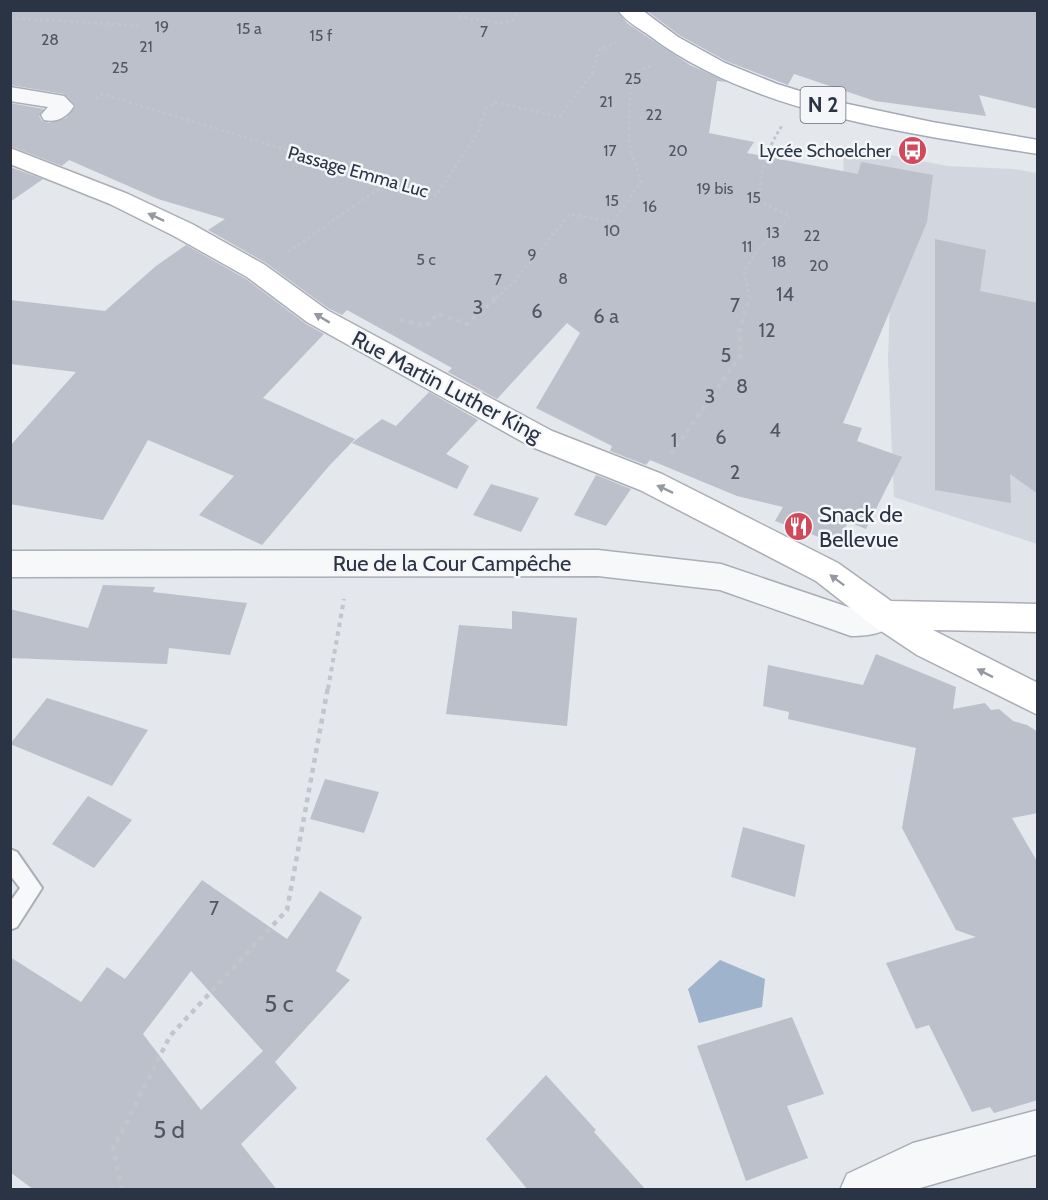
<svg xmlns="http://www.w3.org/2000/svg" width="1048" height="1200" font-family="Cabin,sans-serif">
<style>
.built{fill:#d2d6de}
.water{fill:#9fb4cc}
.building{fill:#bbc0ca;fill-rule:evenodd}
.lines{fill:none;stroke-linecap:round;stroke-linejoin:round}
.service-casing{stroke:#a9aeb7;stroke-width:4}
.minor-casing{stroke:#a9aeb7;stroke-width:3}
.secondary-casing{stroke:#a9aeb7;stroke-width:3}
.primary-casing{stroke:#a3abb8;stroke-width:3}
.path-far2{stroke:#c2c5cb;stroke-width:3;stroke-dasharray:3 3;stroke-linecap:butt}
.path-far1{stroke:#c2c5cb;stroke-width:4;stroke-dasharray:4.5 4.5;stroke-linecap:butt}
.path{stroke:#c2c5cb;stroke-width:4.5;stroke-dasharray:5 5;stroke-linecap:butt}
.service{fill:#f7f8fa;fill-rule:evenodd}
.minor{fill:#f7f8fa;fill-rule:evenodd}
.secondary{fill:#fff;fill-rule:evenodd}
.primary{fill:#fff;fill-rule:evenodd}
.oneway{fill:#959aa2}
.labels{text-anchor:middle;stroke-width:5;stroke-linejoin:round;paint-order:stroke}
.far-number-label{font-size:16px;fill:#4f5766}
.far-poi-label{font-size:18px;fill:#2b3445;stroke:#f4f6f9;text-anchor:end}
.far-street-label{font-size:18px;fill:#2b3445;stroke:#f4f6f9}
.number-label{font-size:20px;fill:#4f5766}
.shield{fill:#f4f6f9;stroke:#676e7b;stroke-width:1.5}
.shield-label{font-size:21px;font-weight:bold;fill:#2b3445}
.street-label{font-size:22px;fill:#2b3445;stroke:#f4f6f9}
.poi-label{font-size:22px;fill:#2b3445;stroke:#f4f6f9;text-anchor:start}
.near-number-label{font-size:24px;fill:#4f5766}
</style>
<rect width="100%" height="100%" fill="#e4e7ec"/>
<path class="built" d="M 844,146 L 947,166 L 1014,169 L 1037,173 L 1037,544 L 894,497 L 888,359 L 893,215 L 843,187 Z"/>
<path class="water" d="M 720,960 L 765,979 L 762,1007 L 699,1023 L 688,989 Z"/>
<path class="building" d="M 10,10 L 616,10 L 627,23 L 649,38 L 690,65 L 727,82 L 717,81 L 709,133 L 754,142 L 747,153 L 858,174 L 861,162 L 933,175 L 927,222 L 843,423 L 862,428 L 857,441 L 902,457 L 866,529 L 848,522 L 838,544 L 775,521 L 783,507 L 737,496 L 650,460 L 646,465 L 610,451 L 612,446 L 536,408 L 580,333 L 567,323 L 497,399 L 448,372 L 452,368 L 347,310 L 342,315 L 328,308 L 266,263 L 208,230 L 225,219 L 158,199 L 69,160 L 62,166 L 10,146 L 10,103 L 44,109 L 39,116 L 42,121 L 49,123 L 66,118 L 76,106 L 64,94 L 10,85 Z
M 646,10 L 1038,10 L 1038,109 L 979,95 L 986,116 L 875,101 L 794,74 L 788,85 L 726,61 L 679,35 Z
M 10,167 L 43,179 L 10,202 Z
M 935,239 L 986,250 L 980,291 L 1038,303 L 1038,494 L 1010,474 L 1011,503 L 935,490 Z
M 186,245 L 246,279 L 306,324 L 324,334 L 263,398 L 355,439 L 329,466 L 262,545 L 199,515 L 234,476 L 148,440 L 103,520 L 10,504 L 10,446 L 76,372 L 10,364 L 10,300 L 105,311 L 156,266 Z
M 429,392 L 478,420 L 446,454 L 469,466 L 457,489 L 352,443 L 382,419 L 396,426 Z
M 596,475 L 631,489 L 606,526 L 574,515 Z
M 491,484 L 539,498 L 521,532 L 473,515 Z
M 103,585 L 155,587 L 153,592 L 247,603 L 230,655 L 169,648 L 167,664 L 10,658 L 10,609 L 88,628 Z
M 512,611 L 577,618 L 567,726 L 446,714 L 459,625 L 512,629 Z
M 876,654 L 956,687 L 953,709 L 985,703 L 991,710 L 999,709 L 1013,721 L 1027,725 L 1038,732 L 1038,813 L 1012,818 L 1038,863 L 1038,1100 L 994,1113 L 990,1107 L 972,1112 L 929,1025 L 916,1029 L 886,963 L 976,937 L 956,930 L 902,828 L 916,748 L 788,719 L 789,712 L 763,706 L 768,665 L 863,685 Z
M 47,698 L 148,730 L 112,786 L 10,744 Z
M 325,779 L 379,792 L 364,833 L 310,819 Z
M 88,796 L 132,820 L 94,868 L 52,844 Z
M 743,827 L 805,845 L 795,897 L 731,877 Z
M 202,880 L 287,939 L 320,891 L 362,917 L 336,971 L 350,980 L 275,1062 L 297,1088 L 241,1144 L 277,1190 L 34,1190 L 10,1172 L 10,957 L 81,1002 L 107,967 L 125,979 ZM 191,971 L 263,1051 L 201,1110 L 143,1034 Z
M 792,1017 L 824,1094 L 787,1106 L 808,1158 L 746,1181 L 697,1046 Z
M 546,1075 L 596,1130 L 594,1132 L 646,1190 L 528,1190 L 486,1139 Z"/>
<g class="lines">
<defs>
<path id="service" d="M 10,849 L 17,852 L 42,888 L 17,927 L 10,930 L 10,902 L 20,888 L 10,875 Z"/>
<path id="minor" d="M 10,87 L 64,96 L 74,106 C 67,117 57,123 44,120 L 41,115 L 48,107 L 10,101 Z
M 598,550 L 721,564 L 851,608 C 868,608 880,600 896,605 L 901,615 C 892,633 870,636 851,636 L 720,590 L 598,576 L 10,577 L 10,551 Z
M 1038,1110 L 1038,1154 L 913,1190 L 840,1190 L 847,1174 L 913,1143 Z"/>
<path id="secondary" d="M 10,148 L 128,194 L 192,224 L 265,265 L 327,310 L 552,431 L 662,474 L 838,563 L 891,601 L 1038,604 L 1038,632 L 933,630 L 1038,683 L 1038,715 L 917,655 L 872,625 L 816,581 L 640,490 L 532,447 L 307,322 L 247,277 L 174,236 L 110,204 L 10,164 Z"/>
<path id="primary" d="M 618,10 L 642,10 L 678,37 L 725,63 L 777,84 L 829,100 L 932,122 L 1038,140 L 1038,154 C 913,134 753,114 650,36 C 640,29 625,21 618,10 Z"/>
</defs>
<use href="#service" class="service-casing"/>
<use href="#minor" class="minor-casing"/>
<use href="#secondary" class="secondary-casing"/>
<use href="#primary" class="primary-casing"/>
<path class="path-far2" d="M 443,10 L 457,12 L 461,17 L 500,23 L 512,21 L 519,10
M 10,18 L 142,26
M 96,99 L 102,94 L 436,195 L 477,134 L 486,109 L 495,102 L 559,117 L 592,74 L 599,50 L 616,43
M 288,252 L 390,181
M 496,298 L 513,283 L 570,214 L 613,222 L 641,182 L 629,144 L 630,89 L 637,72 L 653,65
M 750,298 L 744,271 L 758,250 L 790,216 L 759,201 C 760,173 766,150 782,126"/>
<path class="path-far1" d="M 400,320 L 426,326 L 438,314 L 467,324 L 497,297
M 671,454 L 741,355 L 739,332 L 750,297
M 328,689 L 344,599"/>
<path class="path" d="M 122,1190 L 113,1149 L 170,1036 L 287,910 L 328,687"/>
<use href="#service" class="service"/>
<use href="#minor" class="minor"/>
<use href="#secondary" class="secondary"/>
<use href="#primary" class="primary"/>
</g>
<defs><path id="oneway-solid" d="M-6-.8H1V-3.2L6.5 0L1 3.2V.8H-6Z" transform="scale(1.5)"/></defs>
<g class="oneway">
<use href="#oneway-solid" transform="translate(156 217) rotate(-155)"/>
<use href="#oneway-solid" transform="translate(322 318) rotate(-149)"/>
<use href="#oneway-solid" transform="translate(665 489) rotate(-155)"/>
<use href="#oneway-solid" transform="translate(837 580) rotate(-143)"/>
<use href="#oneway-solid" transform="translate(985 673) rotate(-153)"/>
</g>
<defs>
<symbol id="bus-disc" viewBox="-11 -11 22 22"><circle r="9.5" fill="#d1495b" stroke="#f4f6f9"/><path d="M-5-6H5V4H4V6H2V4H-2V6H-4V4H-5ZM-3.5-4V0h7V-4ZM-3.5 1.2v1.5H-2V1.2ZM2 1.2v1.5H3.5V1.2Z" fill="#fff"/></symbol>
<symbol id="restaurant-disc" viewBox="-11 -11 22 22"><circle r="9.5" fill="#d1495b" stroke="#f4f6f9"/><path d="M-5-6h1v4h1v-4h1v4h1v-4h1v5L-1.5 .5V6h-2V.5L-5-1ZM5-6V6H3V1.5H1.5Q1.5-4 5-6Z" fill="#fff"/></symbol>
</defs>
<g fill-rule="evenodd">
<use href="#bus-disc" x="896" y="134" width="33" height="33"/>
<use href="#restaurant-disc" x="782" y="510" width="33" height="33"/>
</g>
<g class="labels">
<g class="far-number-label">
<text x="162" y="32">19</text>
<text x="249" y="34">15 a</text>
<text x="484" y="37">7</text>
<text x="321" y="41">15 f</text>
<text x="50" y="45">28</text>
<text x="146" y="52">21</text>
<text x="120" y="73">25</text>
<text x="633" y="84">25</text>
<text x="606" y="107">21</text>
<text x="654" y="120">22</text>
<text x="610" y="156">17</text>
<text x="678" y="156">20</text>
<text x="715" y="194">19 bis</text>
<text x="754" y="203">15</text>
<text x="612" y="206">15</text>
<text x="650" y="212">16</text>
<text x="612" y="236">10</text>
<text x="773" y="238">13</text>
<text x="812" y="241">22</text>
<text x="747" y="252">11</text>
<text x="532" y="260">9</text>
<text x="426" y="265">5 c</text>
<text x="779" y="267">18</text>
<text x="819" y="271">20</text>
<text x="563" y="284">8</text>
<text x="498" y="285">7</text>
</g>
<g class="far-poi-label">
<text x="891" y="157">Lycée Schoelcher</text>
</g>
<g class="far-street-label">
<text transform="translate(358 172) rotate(16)" y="6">Passage Emma Luc</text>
</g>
<g class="number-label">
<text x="785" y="301">14</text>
<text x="735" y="312">7</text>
<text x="478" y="314">3</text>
<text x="537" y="318">6</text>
<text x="606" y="323">6 a</text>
<text x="767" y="337">12</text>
<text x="726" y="362">5</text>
<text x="742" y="393">8</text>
<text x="710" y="403">3</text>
<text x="775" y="437">4</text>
<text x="721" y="444">6</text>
<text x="674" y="447">1</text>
<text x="735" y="479">2</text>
<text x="214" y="915">7</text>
</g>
<rect class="shield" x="800.5" y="87" width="45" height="36" rx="4.5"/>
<g class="shield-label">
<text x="823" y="112">N 2</text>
</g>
<g class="street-label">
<text transform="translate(447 386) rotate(28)" y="8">Rue Martin Luther King</text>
<text x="452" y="571">Rue de la Cour Campêche</text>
</g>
<g class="poi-label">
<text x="819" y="522">Snack de<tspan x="819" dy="25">Bellevue</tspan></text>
</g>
<g class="near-number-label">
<text x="279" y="1012">5 c</text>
<text x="169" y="1138">5 d</text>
</g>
</g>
<rect width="1048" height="1200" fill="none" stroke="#2b3445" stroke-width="24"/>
</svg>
